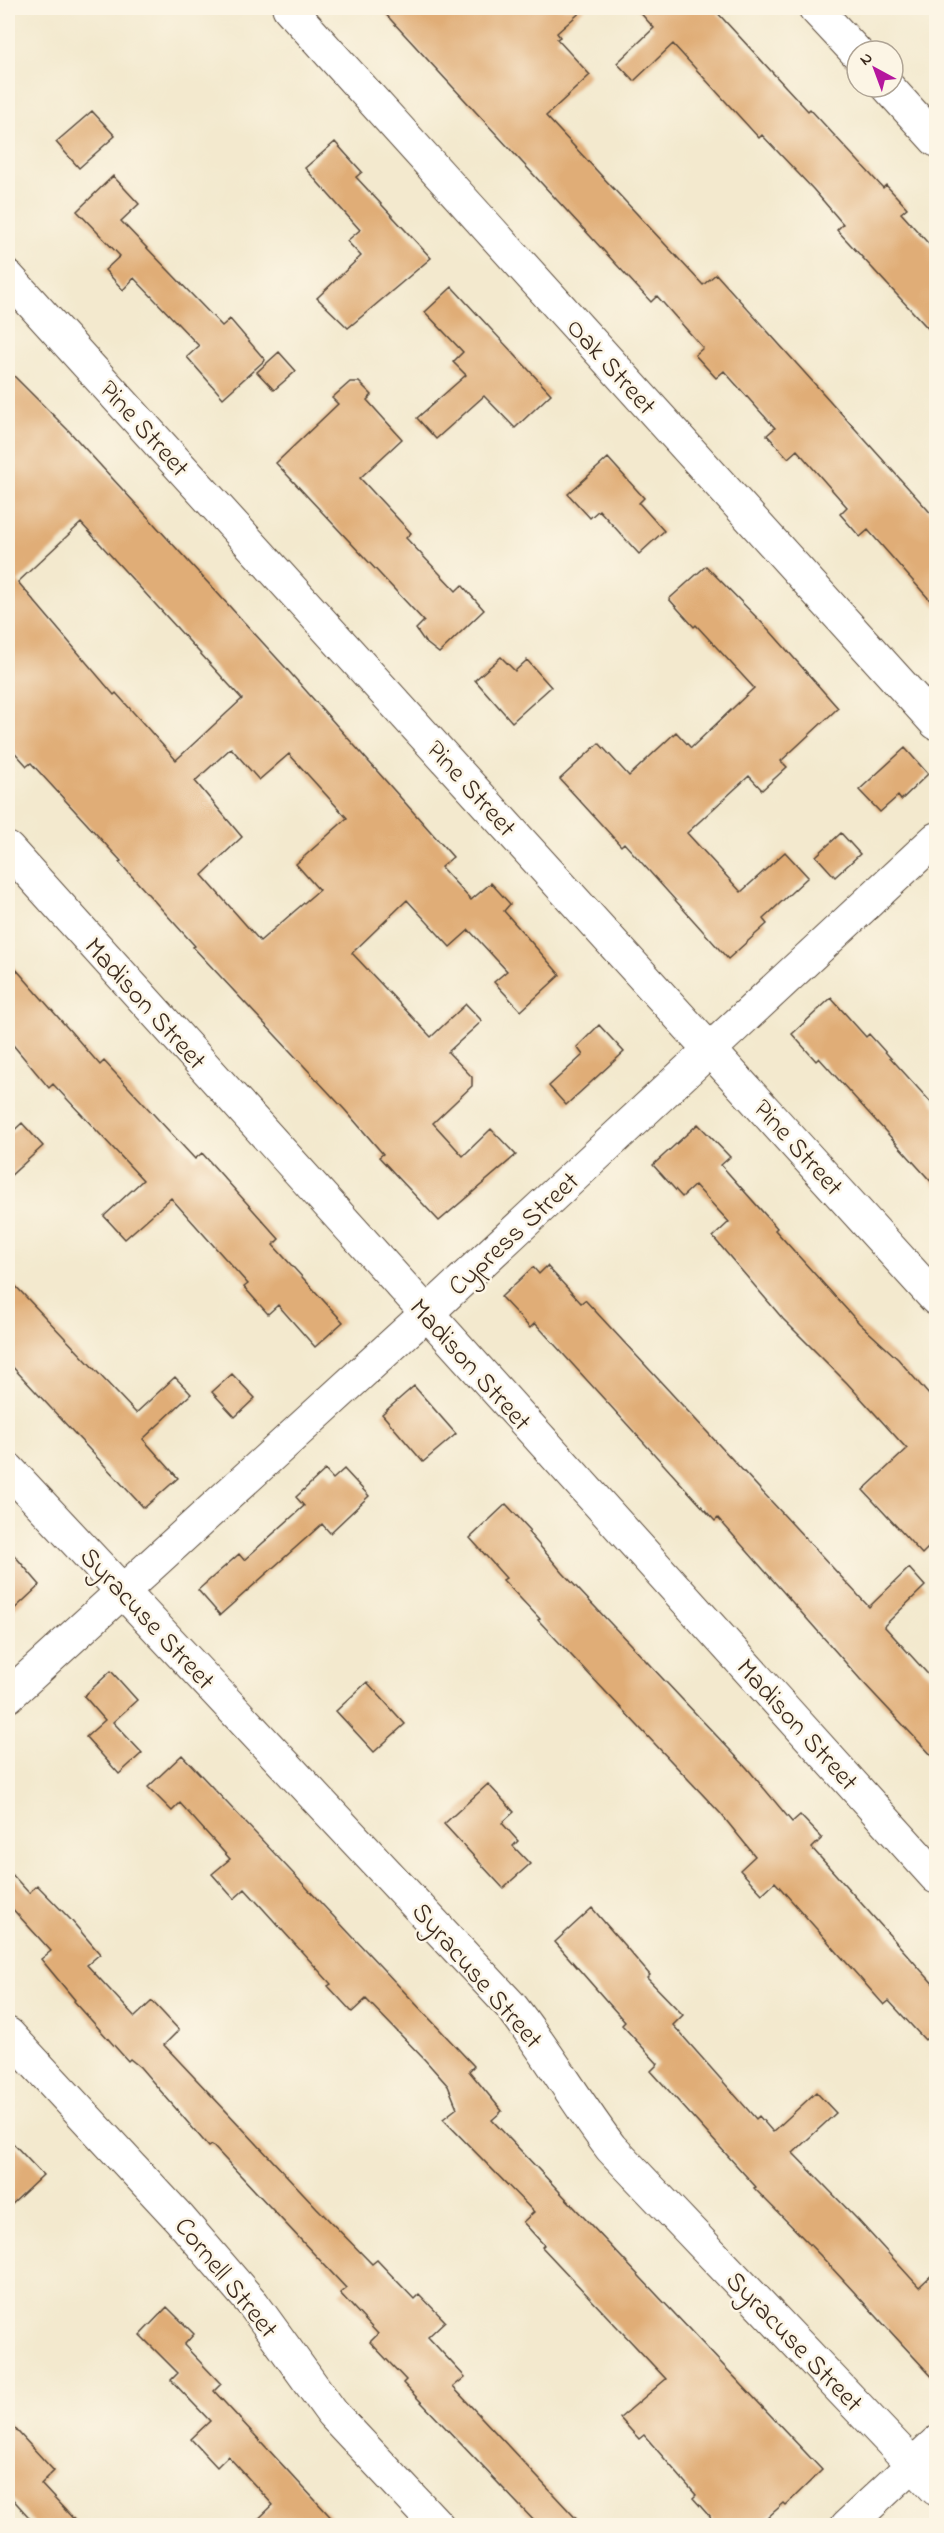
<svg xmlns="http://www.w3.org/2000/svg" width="944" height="2533" font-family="'Indie Flower',sans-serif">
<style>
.building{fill:#e0ad77;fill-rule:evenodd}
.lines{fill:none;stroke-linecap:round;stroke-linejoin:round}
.minor-casing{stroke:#574738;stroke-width:35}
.minor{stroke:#fff;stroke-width:33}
.labels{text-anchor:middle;stroke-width:5;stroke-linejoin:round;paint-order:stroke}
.street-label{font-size:27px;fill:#3b2a1e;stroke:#fcf5e5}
</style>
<rect width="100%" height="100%" fill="#fcf5e5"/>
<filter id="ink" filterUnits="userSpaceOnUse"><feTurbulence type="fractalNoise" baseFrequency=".0167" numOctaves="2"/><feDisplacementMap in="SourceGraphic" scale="12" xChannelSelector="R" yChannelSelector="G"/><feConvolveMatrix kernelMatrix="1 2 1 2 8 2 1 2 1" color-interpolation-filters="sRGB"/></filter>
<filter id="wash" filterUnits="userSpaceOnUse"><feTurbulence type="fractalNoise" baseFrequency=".008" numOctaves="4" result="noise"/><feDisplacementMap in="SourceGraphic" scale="24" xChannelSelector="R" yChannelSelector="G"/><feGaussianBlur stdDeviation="1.35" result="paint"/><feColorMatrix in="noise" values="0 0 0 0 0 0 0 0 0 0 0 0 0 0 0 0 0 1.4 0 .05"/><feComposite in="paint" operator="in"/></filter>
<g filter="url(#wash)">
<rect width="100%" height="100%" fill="#f3e9ce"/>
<g id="blocks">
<path class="building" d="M 380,8 L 585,8 L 557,33 L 560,37 L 557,39 L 590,75 L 546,116 L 703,285 L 716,274 L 936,519 L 936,607 L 868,530 L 860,537 L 840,514 L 847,507 L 797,450 L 788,458 L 767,435 L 775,428 L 724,371 L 716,378 L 695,355 L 703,348 L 657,296 L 651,302 Z
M 636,8 L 713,8 L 808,111 L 810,109 L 883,188 L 886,185 L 907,208 L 901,213 L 936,252 L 936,337 L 837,230 L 843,224 L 813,189 L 762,135 L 759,138 L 673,44 L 634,81 L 617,63 L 654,28 Z
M 92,111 L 115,136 L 79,168 L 56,142 Z
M 335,142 L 362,172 L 356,177 L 431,258 L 348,328 L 317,298 L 361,256 L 347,241 L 360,230 L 305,168 Z
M 113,176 L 139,204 L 121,221 L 222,326 L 230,319 L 265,360 L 223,398 L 187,357 L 199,346 L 134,278 L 123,290 L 105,270 L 120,256 L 77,211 Z
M 452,287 L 551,394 L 515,428 L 484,396 L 436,439 L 417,418 L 466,375 L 453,362 L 463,352 L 425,312 Z
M 279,352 L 296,371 L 274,390 L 257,372 Z
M 8,370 L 69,431 L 285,667 L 453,857 L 441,867 L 471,900 L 491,883 L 510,904 L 504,911 L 560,975 L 521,1011 L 494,982 L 507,971 L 469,930 L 450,947 L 407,900 L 352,953 L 431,1037 L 466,1004 L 482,1021 L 448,1052 L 472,1077 L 472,1086 L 433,1123 L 463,1156 L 491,1129 L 516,1155 L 439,1221 L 379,1157 L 383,1154 L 345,1110 L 193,947 L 195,946 L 119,862 L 121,861 L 31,763 L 27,766 L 8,745 ZM 81,523 L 242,699 L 176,760 L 116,693 L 114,695 L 18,582 ZM 231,748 L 259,780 L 289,754 L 347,818 L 296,864 L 319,890 L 260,941 L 202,875 L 242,837 L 195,781 Z
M 350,382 L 359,382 L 372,395 L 367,400 L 402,439 L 360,478 L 411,533 L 406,538 L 456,591 L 462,585 L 484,610 L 439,653 L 425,642 L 416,629 L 424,621 L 276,463 L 338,404 L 332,398 Z
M 608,458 L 644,498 L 639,503 L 664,531 L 639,554 L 599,510 L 590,518 L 568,494 Z
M 706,566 L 770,631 L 838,708 L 781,761 L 787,767 L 762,790 L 749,776 L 687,833 L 741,892 L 785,852 L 808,877 L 763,919 L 767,924 L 728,959 L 624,843 L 621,846 L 560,779 L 599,743 L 629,776 L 676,732 L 691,748 L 754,688 L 696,625 L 694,627 L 669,599 Z
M 501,657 L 515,671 L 527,660 L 551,687 L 512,722 L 475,680 Z
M 905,748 L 928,774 L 901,800 L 898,796 L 880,812 L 859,790 Z
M 841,833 L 860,854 L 835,877 L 816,856 Z
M 8,960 L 100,1065 L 104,1061 L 195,1159 L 202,1153 L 279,1239 L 273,1245 L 343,1322 L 315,1347 L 278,1305 L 268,1314 L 244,1287 L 248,1284 L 171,1198 L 125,1239 L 104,1216 L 143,1180 L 53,1084 L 49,1088 L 8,1039 Z
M 831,998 L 866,1037 L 869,1034 L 936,1108 L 936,1187 L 819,1058 L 816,1061 L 792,1034 Z
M 599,1025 L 624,1052 L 566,1105 L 549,1086 L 583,1055 L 577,1047 Z
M 22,1123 L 43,1146 L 8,1178 L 8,1136 Z
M 698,1124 L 730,1157 L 721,1165 L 777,1228 L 775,1230 L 859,1323 L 898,1359 L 936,1403 L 936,1540 L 922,1554 L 863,1490 L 907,1449 L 847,1383 L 783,1319 L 713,1237 L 729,1222 L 695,1185 L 682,1197 L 653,1165 Z
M 547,1266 L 581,1303 L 585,1300 L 869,1607 L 909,1568 L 925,1586 L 884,1626 L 936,1683 L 936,1760 L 860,1679 L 718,1518 L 715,1521 L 535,1323 L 530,1328 L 501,1297 L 533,1267 L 539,1274 Z
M 8,1278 L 136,1413 L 175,1377 L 191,1394 L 143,1439 L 178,1478 L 144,1508 L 8,1362 Z
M 232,1374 L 255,1398 L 235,1417 L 212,1392 Z
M 414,1386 L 456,1434 L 423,1462 L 382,1414 Z
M 344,1469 L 369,1496 L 330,1533 L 322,1524 L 220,1615 L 198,1590 L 239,1554 L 244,1560 L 304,1506 L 296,1497 L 325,1470 L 333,1479 Z
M 506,1504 L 530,1530 L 528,1532 L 563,1573 L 747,1768 L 792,1822 L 800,1815 L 822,1838 L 812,1848 L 936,1987 L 936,2029 L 925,2040 L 889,2001 L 884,2005 L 775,1882 L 762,1894 L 740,1870 L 755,1856 L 721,1814 L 538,1620 L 540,1619 L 503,1580 L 506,1578 L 470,1538 Z
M 8,1548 L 40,1585 L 8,1615 Z
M 111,1671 L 137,1700 L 113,1722 L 142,1753 L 119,1774 L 86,1737 L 105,1720 L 84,1696 Z
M 367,1682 L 405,1724 L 374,1752 L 336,1711 Z
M 182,1755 L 474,2066 L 469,2071 L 502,2111 L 492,2120 L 822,2470 L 786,2505 L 784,2503 L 758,2526 L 718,2526 L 693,2498 L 696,2495 L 644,2435 L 639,2439 L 620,2418 L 666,2379 L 542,2247 L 544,2245 L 523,2222 L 534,2212 L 443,2119 L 457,2108 L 448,2086 L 425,2060 L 366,1999 L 352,2012 L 328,1986 L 331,1984 L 245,1889 L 234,1899 L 212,1874 L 230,1859 L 180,1803 L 172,1811 L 148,1787 Z
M 488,1784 L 514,1812 L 502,1823 L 518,1841 L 513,1846 L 530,1864 L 503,1888 L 444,1824 Z
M 8,1870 L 29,1893 L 37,1885 L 71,1920 L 100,1954 L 87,1965 L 135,2017 L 152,2001 L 179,2030 L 164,2045 L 317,2208 L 372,2264 L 377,2260 L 414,2299 L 419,2294 L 445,2321 L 428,2337 L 465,2377 L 453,2387 L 583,2526 L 539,2526 L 403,2383 L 406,2380 L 370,2342 L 378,2334 L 340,2293 L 346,2288 L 212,2145 L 209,2147 L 140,2067 L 130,2059 L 128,2061 L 74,2001 L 75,2000 L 41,1959 L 51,1951 L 8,1904 Z
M 592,1908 L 650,1975 L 647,1978 L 683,2015 L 673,2025 L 756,2119 L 759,2116 L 773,2132 L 816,2092 L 836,2113 L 793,2153 L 858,2220 L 919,2287 L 936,2271 L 936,2381 L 820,2255 L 754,2188 L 756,2187 L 651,2071 L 658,2064 L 622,2025 L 625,2022 L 555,1942 Z
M 8,2138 L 43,2175 L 8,2208 Z
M 167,2307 L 194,2334 L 184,2345 L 221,2384 L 214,2391 L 339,2526 L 251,2526 L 273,2505 L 228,2456 L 217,2467 L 191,2439 L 210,2421 L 171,2380 L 178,2373 L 140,2335 Z
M 8,2421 L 54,2471 L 41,2484 L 80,2526 L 37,2526 L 8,2494 Z"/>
</g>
</g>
<g filter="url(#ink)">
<use href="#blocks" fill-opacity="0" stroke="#574738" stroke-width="1.5"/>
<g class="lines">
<defs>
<path id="minor" d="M 289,8 L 936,723
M 815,8 L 857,53
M 888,87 L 936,140
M 8,277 L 936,1299
M 8,849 L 936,1877
M 8,1469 L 511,2006 C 547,2051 576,2102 611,2148 L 936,2489
M 8,1696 L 426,1314 L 936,839
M 8,2034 L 179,2218 L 253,2304 L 332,2413 L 438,2526
M 847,2526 L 936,2443"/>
</defs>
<use href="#minor" class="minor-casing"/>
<use href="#minor" class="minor"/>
</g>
</g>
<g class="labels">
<g class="street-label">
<text transform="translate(612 366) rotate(48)" y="9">Oak Street</text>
<text transform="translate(145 428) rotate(48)" y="9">Pine Street</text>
<text transform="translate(472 788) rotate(48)" y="9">Pine Street</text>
<text transform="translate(146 1003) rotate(48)" y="9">Madison Street</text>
<text transform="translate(799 1147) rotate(48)" y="9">Pine Street</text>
<text transform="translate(513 1233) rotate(-43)" y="9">Cypress Street</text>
<text transform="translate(471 1364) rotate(48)" y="9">Madison Street</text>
<text transform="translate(148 1618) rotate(47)" y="9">Syracuse Street</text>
<text transform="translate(798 1724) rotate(48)" y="9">Madison Street</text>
<text transform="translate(478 1975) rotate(49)" y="9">Syracuse Street</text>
<text transform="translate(227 2277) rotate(51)" y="9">Cornell Street</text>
<text transform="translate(795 2341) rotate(46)" y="9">Syracuse Street</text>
</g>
</g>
<rect width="944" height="2533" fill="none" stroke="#fcf5e5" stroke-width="30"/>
<g transform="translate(875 69) rotate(319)"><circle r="28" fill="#fcf5e5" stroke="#afa495" stroke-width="1.5"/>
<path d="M0-4.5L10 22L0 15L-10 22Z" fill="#b5179e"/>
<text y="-9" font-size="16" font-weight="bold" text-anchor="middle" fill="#3b2a1e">N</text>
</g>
</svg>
